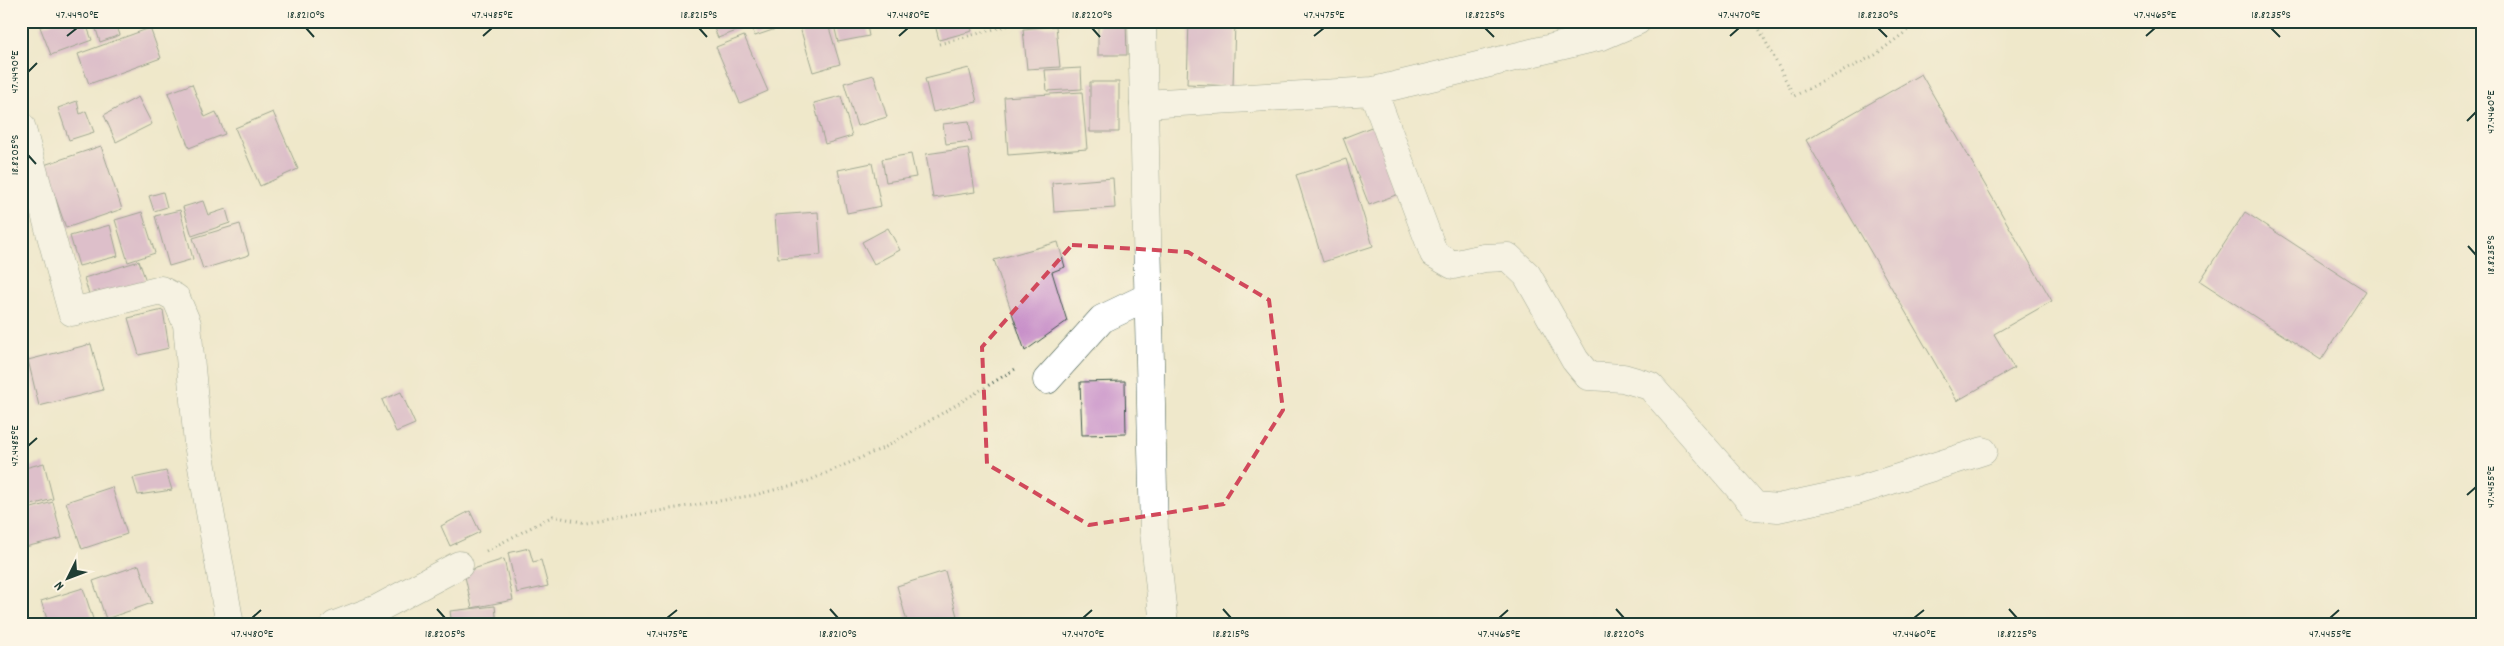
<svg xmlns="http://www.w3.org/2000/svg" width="2504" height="646" font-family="Dekko,sans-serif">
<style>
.building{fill:#c78fc9}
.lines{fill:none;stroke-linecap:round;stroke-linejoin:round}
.street-casing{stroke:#3e574b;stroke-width:29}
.primary-casing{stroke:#3e574b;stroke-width:29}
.path{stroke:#3e574b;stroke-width:3;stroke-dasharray:1 4;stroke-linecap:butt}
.street{stroke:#fff;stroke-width:28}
.primary{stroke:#fff;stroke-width:28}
.marked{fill:none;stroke:#d1495b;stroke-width:4;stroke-dasharray:10 6;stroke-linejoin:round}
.ticks{fill:none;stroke:#1f3d34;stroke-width:2}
.neatline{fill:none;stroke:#1f3d34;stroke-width:2}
.ticks-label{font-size:12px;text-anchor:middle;fill:#1f3d34}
</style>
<rect width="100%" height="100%" fill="#fcf5e5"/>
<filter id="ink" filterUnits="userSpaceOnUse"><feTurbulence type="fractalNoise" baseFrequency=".02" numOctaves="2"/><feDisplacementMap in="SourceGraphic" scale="10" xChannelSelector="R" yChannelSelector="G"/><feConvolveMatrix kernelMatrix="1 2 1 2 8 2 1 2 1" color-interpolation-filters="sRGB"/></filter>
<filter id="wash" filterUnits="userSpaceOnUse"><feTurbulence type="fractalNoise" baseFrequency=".0096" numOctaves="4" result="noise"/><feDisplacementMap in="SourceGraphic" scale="20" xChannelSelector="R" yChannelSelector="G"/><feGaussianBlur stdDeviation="1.12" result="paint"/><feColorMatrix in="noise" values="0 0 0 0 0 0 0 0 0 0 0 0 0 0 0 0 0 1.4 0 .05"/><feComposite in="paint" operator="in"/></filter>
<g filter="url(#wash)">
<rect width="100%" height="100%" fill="#efe8cb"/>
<g id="blocks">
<path class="building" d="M 56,21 L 85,21 L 92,40 L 51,55 L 40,27 Z
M 109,21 L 115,21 L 120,35 L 100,42 L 95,26 Z
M 711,21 L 736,21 L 739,30 L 718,38 Z
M 749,21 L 789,21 L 790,24 L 755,36 Z
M 806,21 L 827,21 L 840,64 L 813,72 L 799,24 Z
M 833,21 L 866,21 L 869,36 L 838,42 Z
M 934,21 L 969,21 L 972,31 L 939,40 Z
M 1098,21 L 1126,21 L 1127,55 L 1098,55 Z
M 1189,21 L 1235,23 L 1233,86 L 1187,84 Z
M 1056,26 L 1060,67 L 1027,69 L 1023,29 Z
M 150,28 L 161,58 L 89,84 L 78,54 Z
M 744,36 L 768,91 L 740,103 L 716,47 Z
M 969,68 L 977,102 L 933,112 L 925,79 Z
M 1081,68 L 1082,89 L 1047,91 L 1045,70 Z
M 1921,74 L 2052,301 L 1994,334 L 2014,368 L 1957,401 L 1806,140 Z
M 874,75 L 887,117 L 857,126 L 844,83 Z
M 1090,82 L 1119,82 L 1119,132 L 1090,132 Z
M 192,84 L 205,117 L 216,112 L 225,134 L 189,148 L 168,93 Z
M 1082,92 L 1087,149 L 1008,155 L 1004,97 Z
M 841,96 L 852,136 L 825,144 L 814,103 Z
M 138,97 L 152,124 L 116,142 L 104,115 Z
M 77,101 L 80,114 L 86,111 L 94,132 L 69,140 L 58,108 Z
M 273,112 L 298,169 L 260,186 L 235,128 Z
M 969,121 L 972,141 L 946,144 L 943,124 Z
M 1374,126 L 1401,193 L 1369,205 L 1343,138 Z
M 101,146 L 122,209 L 66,228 L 44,165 Z
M 968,148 L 975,192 L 933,198 L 926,154 Z
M 911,154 L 916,177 L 886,182 L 882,159 Z
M 1346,159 L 1373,246 L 1323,262 L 1296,175 Z
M 872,163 L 881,206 L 847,213 L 838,170 Z
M 1113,178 L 1115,208 L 1054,212 L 1052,183 Z
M 163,192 L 167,207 L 154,211 L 149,196 Z
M 203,201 L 208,215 L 226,209 L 230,223 L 192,236 L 183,207 Z
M 180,210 L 193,259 L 169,266 L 155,216 Z
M 142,212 L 155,253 L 128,262 L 115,220 Z
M 818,212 L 821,255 L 778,258 L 775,215 Z
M 2245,212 L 2366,291 L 2321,360 L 2200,281 Z
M 240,224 L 249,255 L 203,269 L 193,238 Z
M 110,225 L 118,256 L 79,266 L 70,236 Z
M 888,228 L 900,250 L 874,264 L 862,242 Z
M 1058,242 L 1065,267 L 1052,272 L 1067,321 L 1025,351 L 994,260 Z
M 139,261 L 146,281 L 90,297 L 84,278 Z
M 163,310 L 169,348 L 139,355 L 128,318 Z
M 91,344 L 103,390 L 39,406 L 28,360 Z
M 1125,381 L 1126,434 L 1082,435 L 1080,382 Z
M 401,392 L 415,424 L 396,432 L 382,400 Z
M 44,463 L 53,499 L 21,508 L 21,469 Z
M 166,471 L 172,490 L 138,495 L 133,478 Z
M 112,487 L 127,534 L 82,549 L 66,502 Z
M 53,502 L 62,538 L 21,548 L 21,511 Z
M 470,511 L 480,532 L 450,546 L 441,526 Z
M 529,548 L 533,562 L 541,560 L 548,586 L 517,593 L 508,553 Z
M 504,559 L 513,600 L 472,608 L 464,572 Z
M 139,565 L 152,603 L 106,619 L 93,581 Z
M 945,571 L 958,620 L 945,625 L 908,625 L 897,586 Z
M 83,588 L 95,625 L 49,625 L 41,601 Z
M 495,606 L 497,625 L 452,625 L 450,611 Z"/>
</g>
</g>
<g filter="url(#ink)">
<use href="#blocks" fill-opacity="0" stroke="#3e574b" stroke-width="1"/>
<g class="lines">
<defs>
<path id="street" d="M 1373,91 L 1434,254 L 1453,265 L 1484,258 L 1508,257 L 1527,275 L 1575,360 L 1588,376 L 1623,378 L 1650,386 L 1755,506 L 1778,508 L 1857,491 L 1983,451
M 1144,104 L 1373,91 L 1602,36 L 1637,21
M 21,126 L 72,312 L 161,290 L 176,298 L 187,324 L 198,444 L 230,625
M 1047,380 L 1102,319 L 1148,297
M 335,625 L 377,609 L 459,565"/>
<path id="primary" d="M 1142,21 L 1154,532 L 1164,625"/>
</defs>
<use href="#street" class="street-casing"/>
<use href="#primary" class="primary-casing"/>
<path class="path" d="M 1755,21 L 1794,96 L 1875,55 L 1920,21
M 939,44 L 1024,21
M 486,551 L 553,516 L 586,523 L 755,495 L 808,481 L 888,446 L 1017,368"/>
<use href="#street" class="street"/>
<use href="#primary" class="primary"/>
</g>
</g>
<path d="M0 0H2504V646H0ZM 1072,245 L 1188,252 L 1269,300 L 1283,410 L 1224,504 L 1089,525 L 987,464 L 982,347 Z" fill="#efe8cb" fill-opacity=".55" fill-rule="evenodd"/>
<path class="marked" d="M 1072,245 L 1188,252 L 1269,300 L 1283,410 L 1224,504 L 1089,525 L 987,464 L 982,347 Z"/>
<path class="ticks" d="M 306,28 L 314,37M 699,28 L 707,37M 1092,28 L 1100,37M 1485,28 L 1494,37M 1878,28 L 1887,37M 2271,28 L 2280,37M 67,36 L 77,28M 483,36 L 492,28M 899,36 L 908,28M 1314,36 L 1324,28M 1730,36 L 1739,28M 2146,36 L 2155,28M 28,72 L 37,63M 2467,121 L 2476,112M 28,155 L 36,164M 2468,246 L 2476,255M 28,446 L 37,438M 2467,495 L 2476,487M 437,609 L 445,618M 830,609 L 838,618M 1223,609 L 1231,618M 1616,609 L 1624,618M 2009,609 L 2017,618M 252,618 L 261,610M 667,618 L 677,610M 1083,618 L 1092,610M 1499,618 L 1508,610M 1914,618 L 1924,610M 2330,618 L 2339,610"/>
<rect width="2504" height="646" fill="none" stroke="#fcf5e5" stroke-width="55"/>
<g transform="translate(68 578) rotate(228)" stroke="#fcf5e5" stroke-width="4" paint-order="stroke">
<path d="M0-4L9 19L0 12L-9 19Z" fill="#1f3d34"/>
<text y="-8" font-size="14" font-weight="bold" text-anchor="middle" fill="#1f3d34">N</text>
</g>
<rect x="28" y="28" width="2448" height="590" class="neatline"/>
<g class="ticks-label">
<text x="77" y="18">47.4490°E</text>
<text x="306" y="18">18.8210°S</text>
<text x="492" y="18">47.4485°E</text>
<text x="699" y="18">18.8215°S</text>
<text x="908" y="18">47.4480°E</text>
<text x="1092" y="18">18.8220°S</text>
<text x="1324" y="18">47.4475°E</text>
<text x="1485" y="18">18.8225°S</text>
<text x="1739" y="18">47.4470°E</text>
<text x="1878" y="18">18.8230°S</text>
<text x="2155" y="18">47.4465°E</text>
<text x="2271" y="18">18.8235°S</text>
<text transform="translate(14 72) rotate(-90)" y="4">47.4490°E</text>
<text transform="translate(2490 112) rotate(-90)" y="4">47.4460°E</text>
<text transform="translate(14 155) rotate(-90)" y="4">18.8205°S</text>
<text transform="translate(2490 255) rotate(-90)" y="4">18.8235°S</text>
<text transform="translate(14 446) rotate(-90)" y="4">47.4485°E</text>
<text transform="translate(2490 487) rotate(-90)" y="4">47.4455°E</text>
<text x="252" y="637">47.4480°E</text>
<text x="445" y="637">18.8205°S</text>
<text x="667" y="637">47.4475°E</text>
<text x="838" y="637">18.8210°S</text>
<text x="1083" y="637">47.4470°E</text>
<text x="1231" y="637">18.8215°S</text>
<text x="1499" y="637">47.4465°E</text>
<text x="1624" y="637">18.8220°S</text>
<text x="1914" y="637">47.4460°E</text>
<text x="2017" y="637">18.8225°S</text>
<text x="2330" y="637">47.4455°E</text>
</g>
</svg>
